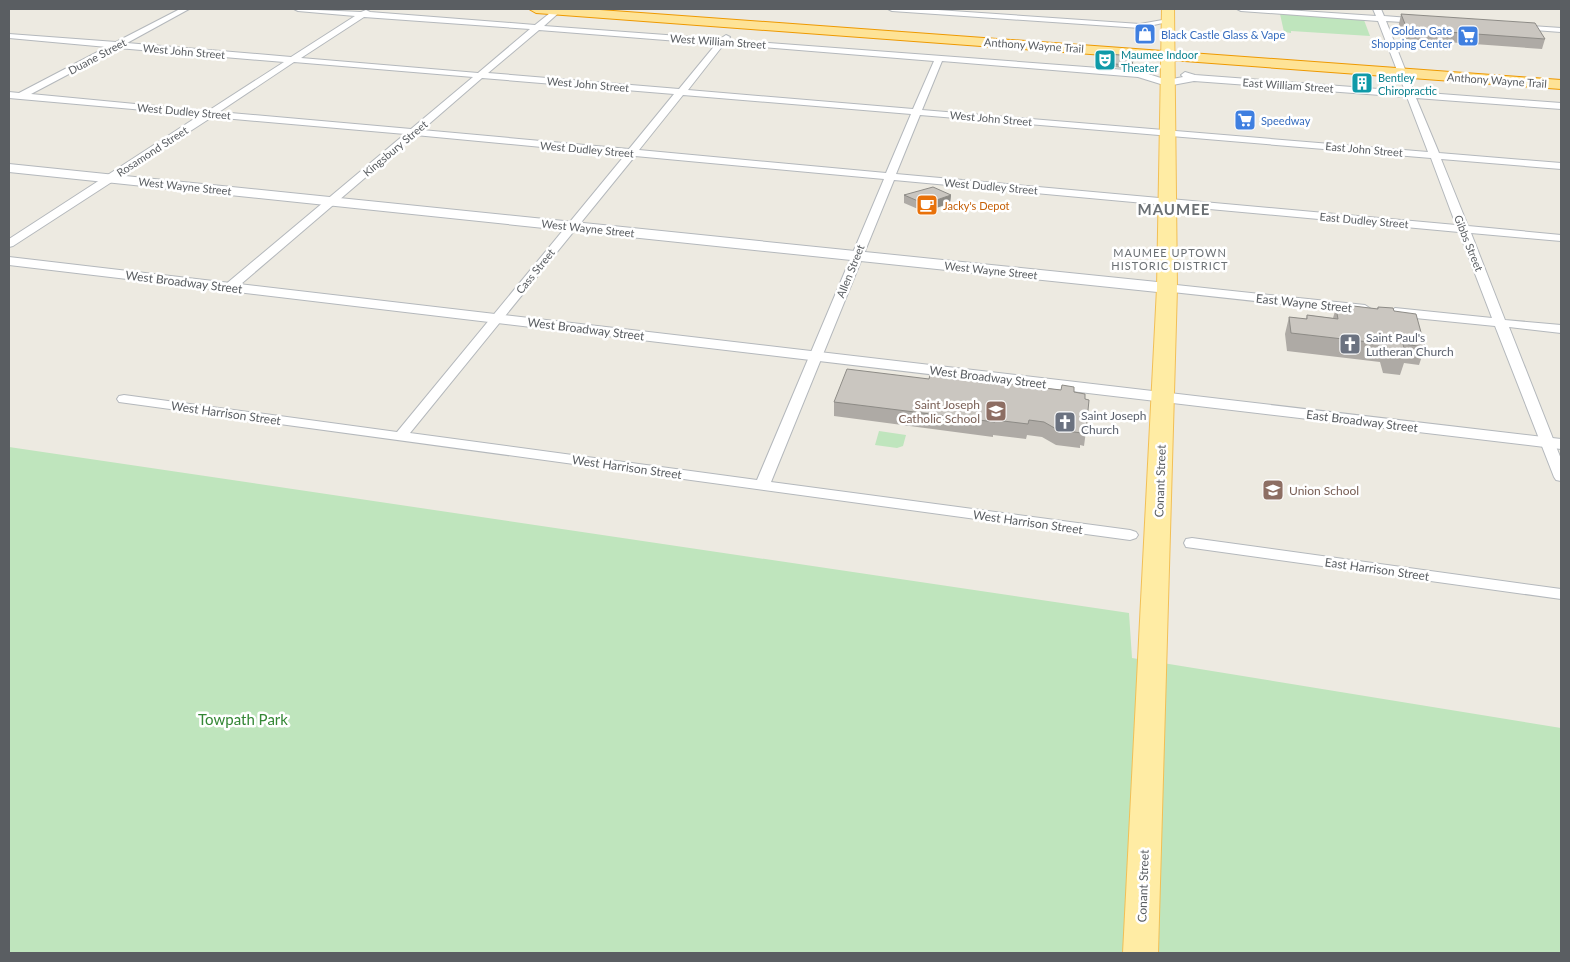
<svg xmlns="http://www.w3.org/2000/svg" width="1570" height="962" font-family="Lato,sans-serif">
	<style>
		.green { fill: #bfe5bd }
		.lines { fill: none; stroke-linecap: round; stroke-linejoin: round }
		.minor-casing { stroke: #b4b8bc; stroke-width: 2 }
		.tertiary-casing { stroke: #b4b8bc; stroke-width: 2 }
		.primary-casing { stroke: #f2bf55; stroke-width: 2 }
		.trunk-casing { stroke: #e90; stroke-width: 2 }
		.minor { fill: #fff; fill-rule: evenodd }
		.tertiary { fill: #fff; fill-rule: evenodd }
		.primary { fill: #ffeca4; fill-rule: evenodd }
		.trunk { fill: #fee396; fill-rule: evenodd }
		.wall { fill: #aeaaa5 }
		.shaded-wall { fill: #8d8b86 }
		.building { fill: #cac6c0; stroke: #8d8b86 }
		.labels { text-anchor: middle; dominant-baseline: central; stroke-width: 5; stroke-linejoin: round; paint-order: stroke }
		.far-shop-label { font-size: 11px; fill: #366cbe; stroke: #fff; text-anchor: start }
		.far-street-label { font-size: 11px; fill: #5a5e62; stroke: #fff }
		.far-culture-label { font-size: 11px; fill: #0d838f; stroke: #fff; text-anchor: start }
		.far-food-label { font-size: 11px; fill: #c56008; stroke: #fff; text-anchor: start }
		.far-neighbourhood-label { font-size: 11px; letter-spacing: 1px; fill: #6b7074; stroke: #fff }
		.street-label { font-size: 12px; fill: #5a5e62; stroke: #fff }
		.worship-label { font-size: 12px; fill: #5b616d; stroke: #fff; text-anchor: start }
		.education-label { font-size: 12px; fill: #785e54; stroke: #fff; text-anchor: end }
		.far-district-label { font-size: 15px; font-weight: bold; letter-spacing: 1px; fill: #6b7074; stroke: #fff }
		.near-park-label { font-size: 15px; fill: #348735; stroke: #fff }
	</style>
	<rect width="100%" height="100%" fill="#edeae1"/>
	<path class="green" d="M1280,14l84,6 6,16 -79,-5v2l-7,-1z
		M879,431l27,4 -3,11 -6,2 -22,-3z
		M9,447l1120,166 3,45 429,70v225h-1552z"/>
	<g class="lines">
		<g class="minor-casing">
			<path id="minor" d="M180,9h9l-62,34 164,14 64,-41 -57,-5 -4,-2 67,3 5,-2 4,2 165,13 20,-16h8l-19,17 176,13 6,-4 4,2 -2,3 411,31 28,9 16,-3 -2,-2 4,-3 10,3 210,16 -27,-70 -137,-10 -4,-2h35l104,7 -3,-7h8l3,7 38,3v4h-3l-33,-2 28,71 147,11v6l-145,-11 23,55 122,10v6l-120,-10 27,67 93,9v6l-90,-8 34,87 56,5v8l-52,-6 52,132v22l-5,-1 -2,-3 -59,-151 -100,-10 -6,-4 6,-4 97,10 -33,-86 -565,-52 -123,302 359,48 6,2 2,3 -2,3 -6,2 -1011,-138 -2,-3 2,-3 5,-1 273,37 228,-277 -210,-20 -181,155 -4,1 -6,-4 2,-3 179,-150 -193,-17 -199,129 -4,1v-8l191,-124 -191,-17v-6l10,1 88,-46 -98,-9v-4l107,8zM364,17l166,12 -52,44 -177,-15zM539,30l177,14 -37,45 -191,-16zM724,44l210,17 -21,48 -225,-19zM118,48l166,14 -76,49 -177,-17zM942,61l196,16 29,9 27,-5 213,16 21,55 -506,-42zM294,62l179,15 -62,52 -192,-17zM482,78l192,16 -45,55 -207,-19zM683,95l228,19 -25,59 -247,-23zM920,115l511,43 25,67 -560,-51zM635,156l249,23 -127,301 -347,-47z
				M888,9h35l217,15 28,-5 4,2 -32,7 -248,-17z
				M1516,25l45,3v4l-42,-3 -4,-2z
				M1167,284l198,21 6,4 -6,4 -202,-22 -2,-3 2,-3z
				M1192,538l369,51v10l-375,-52 -2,-4 2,-4z"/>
		</g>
		<g class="tertiary-casing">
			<path id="tertiary" d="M9,164l1158,119 5,2 3,3 -3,3 -5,2 -1158,-121z
				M9,257l1552,182v10l-1552,-184z"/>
		</g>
		<g class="primary-casing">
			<path id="primary" d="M1162,9h12l3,279 -19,665h-35l34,-665z"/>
		</g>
		<g class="trunk-casing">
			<path id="trunk" d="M529,9h57l975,71v9l-1025,-76z"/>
		</g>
		<use href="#minor" class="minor"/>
		<use href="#tertiary" class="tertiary"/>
		<use href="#primary" class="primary"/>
		<use href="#trunk" class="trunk"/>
	</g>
	<path class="wall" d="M1401,14l144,25 -3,10 -137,-10 -6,-15z
		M1107,54l27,2 -2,13 -18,-2 -8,-10z
		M904,195h47l-1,8 -25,9 -21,-9z
		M1345,305l32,4 1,-2 16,4 31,36 -6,18 -15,-2 -4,12 -17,-2 -3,-11 -93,-11 -2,-17 4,-17 17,2 1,-4 26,3 3,-10 8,1z
		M962,375v3l112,14 11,7 1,32 -2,15 -4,-1v3l-24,-3 -14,-8 -15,-2 -1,4 -33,-4v2l-159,-21v-14l95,-23z"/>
	<path class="shaded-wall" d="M951,195l-1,8 -25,9v-8z"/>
	<path class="building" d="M1401,14l134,9 10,16 -138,-10z
		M1107,54l27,2 -2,9 -18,-1z
		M933,187l18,8 -26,9 -21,-9z
		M1345,305l33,4v-2l15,1 1,3 22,3 9,33 -22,-3 3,13 -17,-2 -3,-11 -95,-11 -2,-16 18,2v-4l31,4 -2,-11 9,2z
		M847,369l82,10 2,-8 31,4 -1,3 100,12 1,-5 12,2v5l11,2v5l4,1 -3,31 -4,-1v3l-24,-3 -14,-8 -15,-2 -1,4 -33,-4v2l-161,-20z"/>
	<defs>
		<g id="shop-square" transform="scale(1.125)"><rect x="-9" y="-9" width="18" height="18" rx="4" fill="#3f7fe0" stroke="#fff"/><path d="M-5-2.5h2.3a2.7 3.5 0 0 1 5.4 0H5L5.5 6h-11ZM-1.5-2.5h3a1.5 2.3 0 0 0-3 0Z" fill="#fff"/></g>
		<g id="supermarket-square" transform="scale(1.125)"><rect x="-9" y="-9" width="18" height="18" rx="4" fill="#3f7fe0" stroke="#fff"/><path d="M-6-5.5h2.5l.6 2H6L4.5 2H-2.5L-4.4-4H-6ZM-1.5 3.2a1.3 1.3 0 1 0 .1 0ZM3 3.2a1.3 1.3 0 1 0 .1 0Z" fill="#fff"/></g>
		<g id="theatre-square" transform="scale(1.125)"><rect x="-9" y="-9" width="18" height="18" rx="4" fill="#0f9aa8" stroke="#fff"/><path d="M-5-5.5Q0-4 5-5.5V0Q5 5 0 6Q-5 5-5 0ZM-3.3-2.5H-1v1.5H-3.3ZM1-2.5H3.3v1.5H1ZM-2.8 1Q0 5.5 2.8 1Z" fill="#fff"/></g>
		<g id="building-square" transform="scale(1.125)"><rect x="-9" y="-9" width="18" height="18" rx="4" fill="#0f9aa8" stroke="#fff"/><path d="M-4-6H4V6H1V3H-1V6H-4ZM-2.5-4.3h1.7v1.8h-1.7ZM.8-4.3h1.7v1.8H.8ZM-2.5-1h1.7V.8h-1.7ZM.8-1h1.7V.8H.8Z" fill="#fff"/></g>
		<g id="cafe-square" transform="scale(1.125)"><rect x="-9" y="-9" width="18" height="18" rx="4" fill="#e8710a" stroke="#fff"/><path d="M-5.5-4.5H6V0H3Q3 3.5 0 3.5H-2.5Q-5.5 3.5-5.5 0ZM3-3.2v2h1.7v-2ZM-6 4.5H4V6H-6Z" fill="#fff"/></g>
		<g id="church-square" transform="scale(1.125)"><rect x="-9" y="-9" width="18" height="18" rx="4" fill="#6b7280" stroke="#fff"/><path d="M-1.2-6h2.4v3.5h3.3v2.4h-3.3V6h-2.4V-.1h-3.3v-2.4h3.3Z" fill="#fff"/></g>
		<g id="school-square" transform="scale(1.125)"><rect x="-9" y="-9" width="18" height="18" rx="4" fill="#8d6e63" stroke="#fff"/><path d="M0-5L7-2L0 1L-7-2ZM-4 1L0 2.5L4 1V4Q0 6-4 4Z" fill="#fff"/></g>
	</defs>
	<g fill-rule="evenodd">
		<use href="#shop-square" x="1145" y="34"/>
		<use href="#supermarket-square" x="1468" y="36"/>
		<use href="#theatre-square" x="1105" y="60"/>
		<use href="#building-square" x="1362" y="83"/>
		<use href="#supermarket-square" x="1245" y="120"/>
		<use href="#cafe-square" x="927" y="205"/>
		<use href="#church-square" x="1350" y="344"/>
		<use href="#school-square" x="996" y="411"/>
		<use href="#church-square" x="1065" y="422"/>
		<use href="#school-square" x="1273" y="490"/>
	</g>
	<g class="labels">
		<g class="far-shop-label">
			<text x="1452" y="30" text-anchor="end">Golden Gate<tspan x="1452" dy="13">Shopping Center</tspan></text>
			<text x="1161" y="34">Black Castle Glass &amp; Vape</text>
			<text x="1261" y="120">Speedway</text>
		</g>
		<g class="far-street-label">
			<text transform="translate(718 41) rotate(4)">West William Street</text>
			<text transform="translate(1034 45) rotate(4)">Anthony Wayne Trail</text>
			<text transform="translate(184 51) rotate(5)">West John Street</text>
			<text transform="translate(97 56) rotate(-28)">Duane Street</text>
			<text transform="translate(1497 80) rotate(4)">Anthony Wayne Trail</text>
			<text transform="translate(588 84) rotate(5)">West John Street</text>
			<text transform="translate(1288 85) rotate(4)">East William Street</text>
			<text transform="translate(184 111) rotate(5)">West Dudley Street</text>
			<text transform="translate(991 118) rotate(5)">West John Street</text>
			<text transform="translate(395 148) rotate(-40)">Kingsbury Street</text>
			<text transform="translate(587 149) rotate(5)">West Dudley Street</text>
			<text transform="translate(1364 149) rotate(5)">East John Street</text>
			<text transform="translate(152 151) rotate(-33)">Rosamond Street</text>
			<text transform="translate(185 186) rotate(6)">West Wayne Street</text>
			<text transform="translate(991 186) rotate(5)">West Dudley Street</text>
			<text transform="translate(1364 220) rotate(5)">East Dudley Street</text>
			<text transform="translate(588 228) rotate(6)">West Wayne Street</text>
			<text transform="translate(1469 243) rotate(68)">Gibbs Street</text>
			<text transform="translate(991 270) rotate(6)">West Wayne Street</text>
			<text transform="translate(535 271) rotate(-51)">Cass Street</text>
			<text transform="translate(850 271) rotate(-68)">Allen Street</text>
		</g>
		<g class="far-culture-label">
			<text x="1121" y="54">Maumee Indoor<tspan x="1121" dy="13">Theater</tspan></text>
			<text x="1378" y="77">Bentley<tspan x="1378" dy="13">Chiropractic</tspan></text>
		</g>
		<g class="far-food-label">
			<text x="943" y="205">Jacky's Depot</text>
		</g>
		<g class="far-neighbourhood-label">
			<text x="1170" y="252">MAUMEE UPTOWN<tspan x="1170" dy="13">HISTORIC DISTRICT</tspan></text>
		</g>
		<g class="street-label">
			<text transform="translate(184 282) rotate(7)">West Broadway Street</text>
			<text transform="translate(1304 303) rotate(6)">East Wayne Street</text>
			<text transform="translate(586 329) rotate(7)">West Broadway Street</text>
			<text transform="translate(988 377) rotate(7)">West Broadway Street</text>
			<text transform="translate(226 413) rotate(8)">West Harrison Street</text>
			<text transform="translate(1362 421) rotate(7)">East Broadway Street</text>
			<text transform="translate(627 467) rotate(8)">West Harrison Street</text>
			<text transform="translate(1160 481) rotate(-88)">Conant Street</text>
			<text transform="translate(1028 522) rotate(8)">West Harrison Street</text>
			<text transform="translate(1377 569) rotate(8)">East Harrison Street</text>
			<text transform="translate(1143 886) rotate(-88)">Conant Street</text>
		</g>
		<g class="worship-label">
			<text x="1366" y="337">Saint Paul's<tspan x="1366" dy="14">Lutheran Church</tspan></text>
			<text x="1081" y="415">Saint Joseph<tspan x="1081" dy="14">Church</tspan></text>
		</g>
		<g class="education-label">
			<text x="980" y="404">Saint Joseph<tspan x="980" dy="14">Catholic School</tspan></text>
			<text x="1289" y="490" text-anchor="start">Union School</text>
		</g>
		<g class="far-district-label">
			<text x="1174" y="209">MAUMEE</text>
		</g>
		<g class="near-park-label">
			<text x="243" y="719">Towpath Park</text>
		</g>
	</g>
	<rect width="1570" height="962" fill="none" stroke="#5a5e62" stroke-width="20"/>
</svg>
